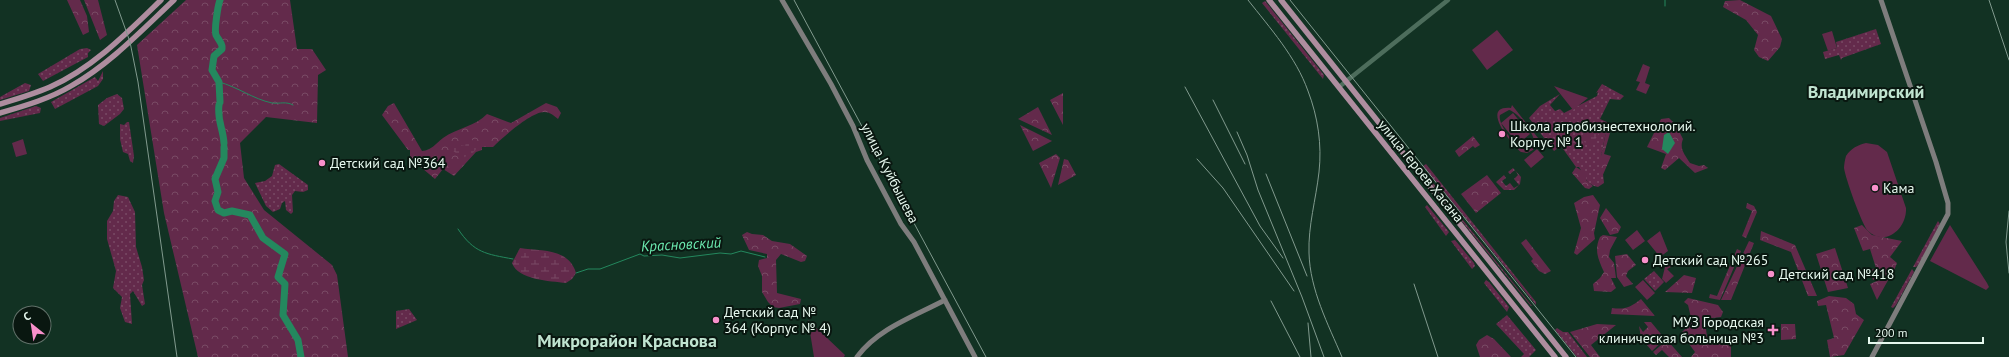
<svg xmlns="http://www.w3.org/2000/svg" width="2009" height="357" font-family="'PT Sans',sans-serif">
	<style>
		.grass { fill: url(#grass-dots) }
		.forest { fill: url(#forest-crowns) }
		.wetland { fill: url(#wetland-marsh) }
		.green { fill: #632a4b; fill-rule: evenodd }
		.water { fill: #24885e }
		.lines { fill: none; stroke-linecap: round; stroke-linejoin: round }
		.stream { stroke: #24885e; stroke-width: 1 }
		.river { stroke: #24885e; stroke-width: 7 }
		.tertiary { stroke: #4d6d5c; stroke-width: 4.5 }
		.secondary { stroke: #7e7d7d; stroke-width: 5 }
		.primary { stroke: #ae8d9f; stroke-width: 5.5 }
		.tram { stroke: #819a8e; stroke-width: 1 }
		.rail { stroke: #819a8e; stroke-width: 1 }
		.poi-dot { fill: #f890cb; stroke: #091710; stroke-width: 1.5 }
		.labels { text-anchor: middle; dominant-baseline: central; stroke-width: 4; stroke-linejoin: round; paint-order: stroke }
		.poi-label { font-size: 14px; fill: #e6f8ee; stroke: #091710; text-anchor: start }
		.street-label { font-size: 14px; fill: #e6f8ee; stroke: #091710 }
		.water-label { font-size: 15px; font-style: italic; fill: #6be9af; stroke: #091710 }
		.district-label { font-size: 18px; font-weight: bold; fill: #c0e4d0; stroke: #091710 }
	</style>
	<defs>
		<pattern id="grass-dots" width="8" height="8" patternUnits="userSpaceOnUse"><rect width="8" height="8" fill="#632a4b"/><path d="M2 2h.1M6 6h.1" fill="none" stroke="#794a65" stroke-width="1.8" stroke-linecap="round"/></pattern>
		<pattern id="forest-crowns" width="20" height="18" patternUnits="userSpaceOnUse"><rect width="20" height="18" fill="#632a4b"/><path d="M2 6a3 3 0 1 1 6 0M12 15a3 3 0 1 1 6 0" fill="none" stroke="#794a65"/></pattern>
		<pattern id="wetland-marsh" width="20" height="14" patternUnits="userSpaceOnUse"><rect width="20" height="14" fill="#632a4b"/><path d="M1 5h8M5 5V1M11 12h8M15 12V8" fill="none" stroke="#794a65"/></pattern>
	</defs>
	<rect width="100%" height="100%" fill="#123223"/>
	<path class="grass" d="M1265,1l59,74 -1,4 -61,-76z
		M1876,29l5,15 -39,14 -1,2 -2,-5 -14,4 -2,-7 14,-4 -1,-6z
		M87,48l4,2 -3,3v4l-45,24 -5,-7 42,-25z
		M103,71v8l-5,7 -43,23 -4,-7 44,-25 3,4z
		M25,83l6,2 -2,6 -29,9v-3z
		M1602,84l22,12 -4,4 -10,-1 -10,20 11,5 -5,8 -5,24 3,27 -6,4c-11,-2 -14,-11 -19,-20h-3l-15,-21 -7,5 -25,-33 11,-12 20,-12 -10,11 5,6 5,-2 4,4 33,-17 1,-4 -2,1z
		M117,94l5,4 2,11 -4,5 -16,12 -5,-2 -1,-19 9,-7z
		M36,106l5,2 -1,5 -40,8v-3z
		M127,122h2l5,34 -1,7 -3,-2 -2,-7 -5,-2 -3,-13v-15l4,1z
		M279,164l29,21v5l-5,2 -8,-1 -3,4 1,17 -2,2 -5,-4 -1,-9 -3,2 -2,6 -7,3 -7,-6 -11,-23 10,-2 7,-5 3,-11z
		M1426,164l110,138v3l-113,-139z
		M1421,168l111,138h-1l-111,-136z
		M1513,168l8,9 -1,7 -6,6h-10l-8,-8 8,-7 2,3 -4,3 4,5 4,-3 4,5 5,-3 -5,-6 4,-4 -3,-5 -5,4 -2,-2z
		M118,195l10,2 7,15 1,35 6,20 2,13 -2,5 3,19 -3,2 -9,-15 -3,3 2,30 -7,-2 -5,-14 2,-11 -9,-9 3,-17 -9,-32v-18l6,-10 1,-10z
		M1427,205l22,27 -3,4 -21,-29z
		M1938,221l2,3 -21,40 -3,3h-3z
		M1455,240l19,23 1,3 -3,3 -21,-28z
		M1912,269l2,3 -18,33 -3,3 -2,-1z
		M1654,271l10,11 -9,9 -11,-12z
		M1486,280l3,2 20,25 -2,5 -23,-29z
		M409,309l8,11 -21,9v-18z
		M1507,315l29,35 -7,7h-8l3,-3 -28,-30z
		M1557,328l6,4h5l19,25h-10l-22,-27z"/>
	<path class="forest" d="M67,0h13l7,16 2,16 -6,3z
		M84,0h14l9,35 -7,5z
		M186,0h104l7,49h15l14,21 -8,5 -1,48 -51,-6 -26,26 4,35 20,32 68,55 5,10 11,82h-150l-34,-144 -27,-168z
		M1740,0l31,16 11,23 -2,8 -12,14 -9,-4 -5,-7 4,-15 -12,-15 -23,-13 2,-6z
		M1063,93v32l-13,-25z
		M394,103l28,48c10,-1 13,-7 21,-13 14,-10 33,-12 44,-24l24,9 35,-20 11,4 4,6 -3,6c-5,-4 -8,-7 -14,-7 -13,0 -42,26 -51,35h-11v3l-6,2 -22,24 -11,-7 -8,10 -25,-21v-8h-2l-26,-35 6,-9z
		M1038,107l14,28 -34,-16z
		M1669,118l7,7 7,14c-4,10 2,16 7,24l9,3 5,-1 4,3 -13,5 -16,-15 -14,12 -4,-2 5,-14 -19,-7 14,-28z
		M1020,125l32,16 -19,10z
		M1606,132l4,1 -6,21 7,2 -9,21 -3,-2 2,-19z
		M1473,136l7,9 -5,3 -2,-2 -14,11 -4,-6z
		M1056,154l4,4 -9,30 -12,-25z
		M1064,159l4,1 8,15 -18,10z
		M1576,167l11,7 -1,6 7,6 -4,3 -4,-1 -13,-15z
		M1487,175l14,18 -25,20 -15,-19z
		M1593,195l7,10 -6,28 1,6 -18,16 -3,-2 7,-25 -7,-25 10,-6z
		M1747,203l7,3 3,6 -11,26 -4,-2 10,-25 -6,-3z
		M1606,208l15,19 -3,6 -8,2 -10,-17z
		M1862,225l10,10 30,6 -12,16 7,6 -4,10 -20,7 -3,-10 6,-2 -6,-19 -7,2 -9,-23z
		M1761,231l34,14 22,51h-9l-17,-44 -31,-12z
		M747,232l5,2 11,1 9,6 18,3 17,12 -2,5 -4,1 -20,-8 -5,6 1,33 24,6 -1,5 -21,4 -6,-1 -5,-5 -6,-10v-16l-4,-10 1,-6 8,-2v-4l-18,-4 -7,-15z
		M1603,235l14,2 -7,13 -1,7 5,6 2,15h-5l5,10 -5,4 -17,-1 -1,-7 7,-6 4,-6c-6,-13 -10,-22 -4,-35z
		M1526,239l25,32 -6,3 -6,-3 -8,-10 2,-2 -12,-16z
		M1749,241l5,2 -23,57h-10z
		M1835,248l13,40 -20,4 -12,-38z
		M1737,249l4,2 -21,49 -11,-2 1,-4 7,2z
		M1627,254l9,11 -8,6 -2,5 7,8 -9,3 -7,-10 -2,-21z
		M1684,275l12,3 -4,15 -27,-1z
		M1891,275l-14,25 -7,-16z
		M1829,296l17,2 8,6 2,10 8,6 -20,35 -14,2 -3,-17 7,-2 -8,-33 -8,1 -1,-5z
		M1688,298l30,7 5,7 -2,5 -17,2v9l2,1 1,8h22l2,2v18h-40l4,-5 -14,-19 11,-11 -4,-17 -4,-3z
		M1641,299l14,17 -44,-2 1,-6c13,2 19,-1 29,-9z
		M1644,322h7l14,17 -13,12 -11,-13 -2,-12 4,6 5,-5z
		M1597,324l19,1 -25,20 9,12h-10l-20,-25z
		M1781,324h14l1,15 -15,1z
		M1487,335l7,4 17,18h-31l-4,-12 3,-5z
		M1667,340l15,17h-13l-7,-7 -6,5 -3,-3z"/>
	<path class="wetland" d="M1595,125l7,3 -10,17 -11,-4 7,-11z
		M468,139l11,3 1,3 -8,9 -10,4 -10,-8 2,-3 6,-2 5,1z
		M520,248c20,3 49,0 56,25l-4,6 -6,4c-16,-2 -48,-3 -54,-20z"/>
	<path class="green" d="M1497,30l16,20 -26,20 -15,-20z
		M1832,31l5,17 -9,3 -6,-17z
		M1643,64l7,3 -5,16 5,2 -4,9 -10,-4 4,-8 -4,-1z
		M1554,86l34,12 -15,12z
		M1512,105l34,43 -2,1 -6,-8 -5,9 -6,3 -6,-1c-9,-7 -42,-47 -10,-44zM1509,110c9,2 28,26 25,35l-5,5c-10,2 -32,-25 -29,-35z
		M1513,113l17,21 -12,10 -17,-21z
		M23,139l4,15 -11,3 -4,-14z
		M1866,143l12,2 9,7 19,56c1,21 -21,39 -38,23 -6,-6 -23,-54 -24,-63 0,-3 1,-9 2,-12 5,-8 12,-11 20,-13z
		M1537,149l7,8 -13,11 -7,-8z
		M1950,225l37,58 2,4 -3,3 -56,-29z
		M1637,230l8,11 -12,9 -8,-10z
		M1660,231l8,20 -8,6 -13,-16z
		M1670,256l3,10 -6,3 7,7 -8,7 -4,-4 3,-12 -3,-8z
		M1643,280l12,13 -8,7 -12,-13z
		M808,320l37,35 -1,2h-30z"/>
	<path class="water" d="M1669,132l6,11 -7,11 -6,-5 2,-14z"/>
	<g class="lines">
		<path class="stream" d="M1665,0v6
			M219,82c19,5 34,17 53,21 8,1 14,-2 21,2
			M458,229c16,24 28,25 55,30
			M576,273l12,-4h12l40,-15 4,2 18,-1 18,3 40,-5 11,1 10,-3 24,6"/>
		<path class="river" d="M220,102l-1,-20 -7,-12 2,-14 8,-7v-3c-1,-4 -4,-7 -6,-11 -2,-5 2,-30 4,-35
			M219,105c-2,15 4,23 5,38
			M224,147v11l-9,21 3,13 -3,9 3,9 6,3 8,-2 18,4 13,23 22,16 -7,23 7,7 -2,31 15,25 3,17"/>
		<path class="tertiary" d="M1339,87l109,-87"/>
		<path class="secondary" d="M782,0l49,84 22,42 14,34 34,64 13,18 61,115
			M857,357c20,-28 58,-41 88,-57
			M1872,357l76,-143v-11l-12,-41 -55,-162"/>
		<path class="primary" d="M1269,0l286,357
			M1281,0l285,357
			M0,104c17,-5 34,-10 50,-17 43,-19 78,-55 111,-87
			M0,113c24,-7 49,-14 71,-27 39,-22 71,-56 103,-86"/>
		<path class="tram" d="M794,0l192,357
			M1290,0l286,357"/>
		<path class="rail" d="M115,0l15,42 8,40 39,275
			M1248,0c22,28 48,57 60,91 10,26 14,54 11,81 -3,27 -11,54 -10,81 1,37 19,71 33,104
			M1989,0l20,60
			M1185,87l75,139 23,32
			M1213,100l32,64
			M1237,132l10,23 11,35 44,107 22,60
			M1197,159l26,29 71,103
			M1266,174l41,102
			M2009,211l-3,31 3,31
			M1414,284l24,73
			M1271,301l29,56
			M1308,323l3,34"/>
	</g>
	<g class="poi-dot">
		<circle cx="1502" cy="134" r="4"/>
		<circle cx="322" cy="163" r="4"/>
		<circle cx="1875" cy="188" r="4"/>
		<circle cx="1645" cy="260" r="4"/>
		<circle cx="1771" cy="274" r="4"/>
		<circle cx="716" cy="320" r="4"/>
		<path d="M1771 324h4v4h4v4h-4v4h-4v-4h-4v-4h4z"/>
	</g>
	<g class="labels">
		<g class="poi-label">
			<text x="1510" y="126">Школа агробизнестехнологий.<tspan x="1510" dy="16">Корпус № 1</tspan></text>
			<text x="330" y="163">Детский сад №364</text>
			<text x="1883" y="188">Кама</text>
			<text x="1653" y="260">Детский сад №265</text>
			<text x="1779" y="274">Детский сад №418</text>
			<text x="724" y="312">Детский сад №<tspan x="724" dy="16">364 (Корпус № 4)</tspan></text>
			<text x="1764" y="322" text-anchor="end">МУЗ Городская<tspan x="1764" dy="16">клиническая больница №3</tspan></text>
		</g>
		<g class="street-label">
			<text transform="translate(1421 171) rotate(51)">улица Героев Хасана</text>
			<text transform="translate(890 173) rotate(63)">улица Куйбышева</text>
		</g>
		<g class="water-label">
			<text transform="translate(681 244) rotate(-3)">Красновский</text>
		</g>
		<g class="district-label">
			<text x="1866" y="91">Владимирский</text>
			<text x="627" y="340">Микрорайон Краснова</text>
		</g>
	</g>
	<g transform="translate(32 325) rotate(330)"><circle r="19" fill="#091710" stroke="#617169"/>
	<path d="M0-3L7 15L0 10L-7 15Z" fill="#f890cb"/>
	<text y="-6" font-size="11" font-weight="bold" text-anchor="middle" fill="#e6f8ee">С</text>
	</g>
	<path d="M1869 337v6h114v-6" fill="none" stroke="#e6f8ee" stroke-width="2"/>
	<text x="1875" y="337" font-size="12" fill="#e6f8ee" stroke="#091710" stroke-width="3" paint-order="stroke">200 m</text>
</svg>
